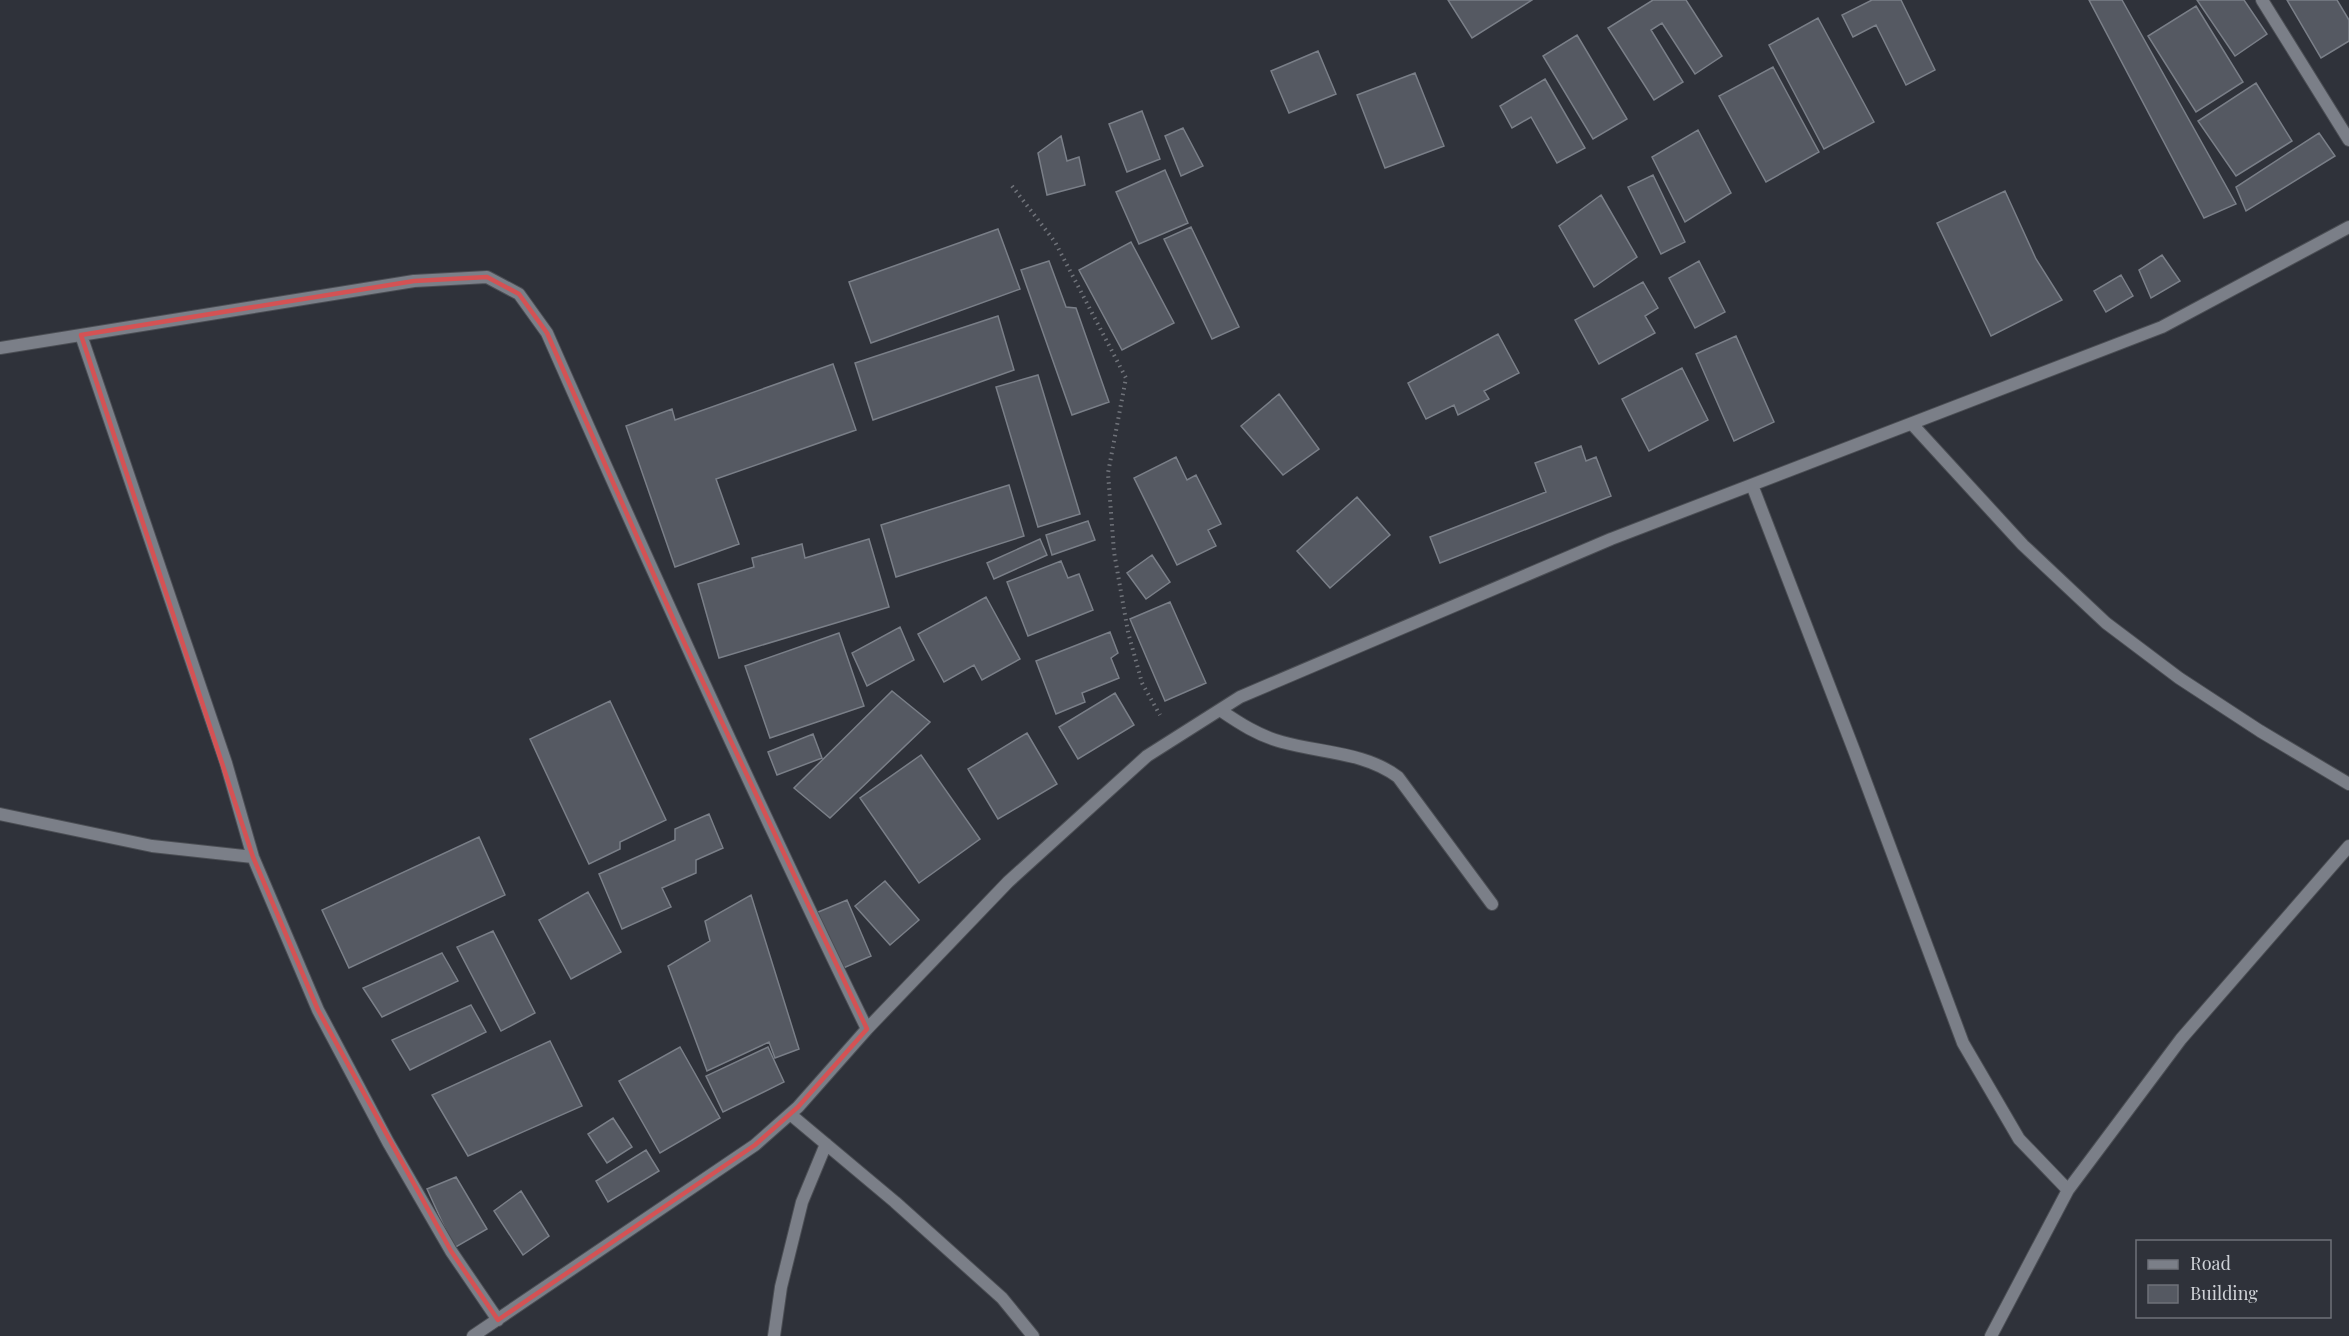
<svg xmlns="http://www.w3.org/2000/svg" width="2349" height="1336" font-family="'Playfair Display',serif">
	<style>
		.building { fill: #555962; stroke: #7a7f88; stroke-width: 1.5 }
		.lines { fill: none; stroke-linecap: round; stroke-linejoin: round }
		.street-casing { stroke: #4b4e54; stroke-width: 14 }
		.path { stroke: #70737a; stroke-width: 4; stroke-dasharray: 1.5 4.5; stroke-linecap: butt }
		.street { stroke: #7b7f88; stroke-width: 12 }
		.marked { fill: none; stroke: #d45254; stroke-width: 4.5; stroke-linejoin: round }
	</style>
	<rect width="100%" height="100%" fill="#2f323a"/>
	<path class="building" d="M1448,0h84l-60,38z
		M1653,0h33l36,56 -27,18 -33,-51 -11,7 32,52 -29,18 -46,-72z
		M1872,0h29l34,70 -29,15 -30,-60 -23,12 -11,-22z
		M2089,0h33l114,204 -32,14z
		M2197,0h47l23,34 -32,22z
		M2287,0h50l12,20v21l-28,17z
		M2196,6l47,76 -47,30 -48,-76z
		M1818,18l56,104 -50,27 -55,-104z
		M1577,35l50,84 -34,20 -50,-83z
		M1318,51l18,43 -47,19 -18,-42z
		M1773,67l46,85 -53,30 -47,-86z
		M1415,73l29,73 -59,22 -28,-73z
		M1545,79l40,69 -28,15 -26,-46 -19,11 -12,-22z
		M2256,83l36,58 -56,35 -38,-55z
		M1142,111l18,48 -33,13 -18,-48z
		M1183,128l20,38 -22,10 -16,-40z
		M1698,130l33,63 -46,29 -33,-65z
		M2319,133l16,23 -89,55 -10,-24z
		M1061,136l6,25 12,-4 6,28 -38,10 -9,-42z
		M1165,170l23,53 -49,21 -23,-52z
		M1653,175l32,67 -24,12 -33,-67z
		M2005,191l31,68 26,41 -71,36 -54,-113z
		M1601,195l36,62 -43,30 -35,-61z
		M1191,227l48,100 -27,12 -48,-100z
		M998,229l22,60 -149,54 -22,-61z
		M1131,242l43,81 -52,27 -43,-80z
		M2162,255l18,26 -29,17 -12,-28z
		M1049,261l17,46 10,1 33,94 -37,13 -51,-145z
		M1699,261l26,51 -30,16 -26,-50z
		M2121,275l12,21 -27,16 -12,-21z
		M1643,282l15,26 -13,8 10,17 -56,31 -24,-44z
		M998,316l16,54 -141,50 -18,-57z
		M1498,334l21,39 -35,18 5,8 -31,16 -4,-10 -28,14 -18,-36z
		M1736,336l38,86 -40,19 -38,-87z
		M833,364l23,66 -140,49 23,65 -64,23 -49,-141 46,-17 3,11z
		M1682,368l26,52 -59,31 -27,-52z
		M1038,375l42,139 -42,13 -42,-140z
		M1279,394l40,55 -36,26 -42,-49z
		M1581,446l5,15 10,-4 15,39 -171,67 -10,-26 116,-45 -11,-29z
		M1176,457l11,23 9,-5 25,49 -13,6 8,16 -39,19 -43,-87z
		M1009,485l15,51 -128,41 -15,-52z
		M1357,497l33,38 -60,53 -33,-37z
		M1088,521l7,19 -43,15 -6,-20z
		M869,539l20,68 -170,51 -21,-74 56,-17 -2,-9 50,-14 3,14z
		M1040,539l7,16 -53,24 -7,-16z
		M1152,555l18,27 -24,17 -19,-26z
		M1061,561l7,17 11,-4 14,36 -65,26 -21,-54z
		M986,597l34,62 -38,21 -8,-15 -30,17 -26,-48z
		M1170,602l36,81 -41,18 -35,-82z
		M900,627l14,33 -47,26 -15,-33z
		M1110,632l8,21 -7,5 8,20 -37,15 3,9 -29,12 -20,-53z
		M839,633l25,73 -94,32 -25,-72z
		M892,691l38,31 -100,96 -36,-30z
		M1115,693l19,32 -56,34 -19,-32z
		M610,701l56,119 -46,22v7l-31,15 -59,-125z
		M1027,733l30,51 -59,35 -30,-50z
		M813,734l9,24 -45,17 -9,-23z
		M921,755l59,84 -61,44 -59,-85z
		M709,814l14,34 -27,12v13l-34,15 9,19 -49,22 -23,-55 76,-34v-11z
		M479,837l26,58 -156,73 -27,-58z
		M885,881l34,39 -29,25 -35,-39z
		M588,892l33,60 -50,27 -32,-59z
		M751,895l48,154 -24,9 -6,-16 -62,29 -39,-105 42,-25 -5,-20z
		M847,900l24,56 -30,13 -25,-56z
		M493,931l42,82 -34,18 -44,-84z
		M442,953l16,28 -76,36 -19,-29z
		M471,1005l15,27 -76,38 -18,-30z
		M550,1041l32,65 -114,50 -36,-61z
		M680,1047l40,71 -60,35 -41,-72z
		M768,1047l16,35 -61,30 -17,-36z
		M613,1118l19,29 -25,16 -19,-29z
		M646,1150l13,21 -51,31 -12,-21z
		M456,1177l31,52 -33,19 -27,-59z
		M521,1191l28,45 -26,19 -29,-44z"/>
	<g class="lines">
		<g class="street-casing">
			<path id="street" d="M2262,0l87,140
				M81,335l145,428 27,94 65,153 70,132 63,109 47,69
				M0,348l414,-67 73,-4 32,17 28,39c103,234 208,466 320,696
				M1912,424l111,121 83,78 73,55 81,53 89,53
				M1752,485l103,268 108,290 56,96 49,51
				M1220,710c19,13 39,26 62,32 39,11 83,10 116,35l94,127
				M0,814l152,32 101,11
				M790,1114l105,88 107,96 31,38
				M473,1336l282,-191 43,-38 69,-78 141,-147 139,-126 93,-59 371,-158 551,-212 187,-100
				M774,1336l7,-49 21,-85 24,-58
				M1991,1336l77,-146 113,-151 168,-193"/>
		</g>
		<path class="path" d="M1012,186l43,56 71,136 -18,95 6,79 14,80 14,51 18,32"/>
		<use href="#street" class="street"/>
	</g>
	<path class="marked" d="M487,277l32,17 28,39 129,292 191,404 -69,78 -43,38 -257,175 -47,-69 -133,-241 -65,-153 -172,-522 333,-54z"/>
	<rect x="2136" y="1240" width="195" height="78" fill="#2f323a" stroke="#6f7279" stroke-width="1.5"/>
	<rect x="2148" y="1260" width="30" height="9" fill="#7b7f88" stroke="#6f7279" stroke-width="1.5"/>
	<text x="2190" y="1270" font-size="18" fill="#cfd2d7">Road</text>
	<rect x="2148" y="1285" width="30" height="18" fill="#555962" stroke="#6f7279" stroke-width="1.5"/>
	<text x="2190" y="1300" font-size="18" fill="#cfd2d7">Building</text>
</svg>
